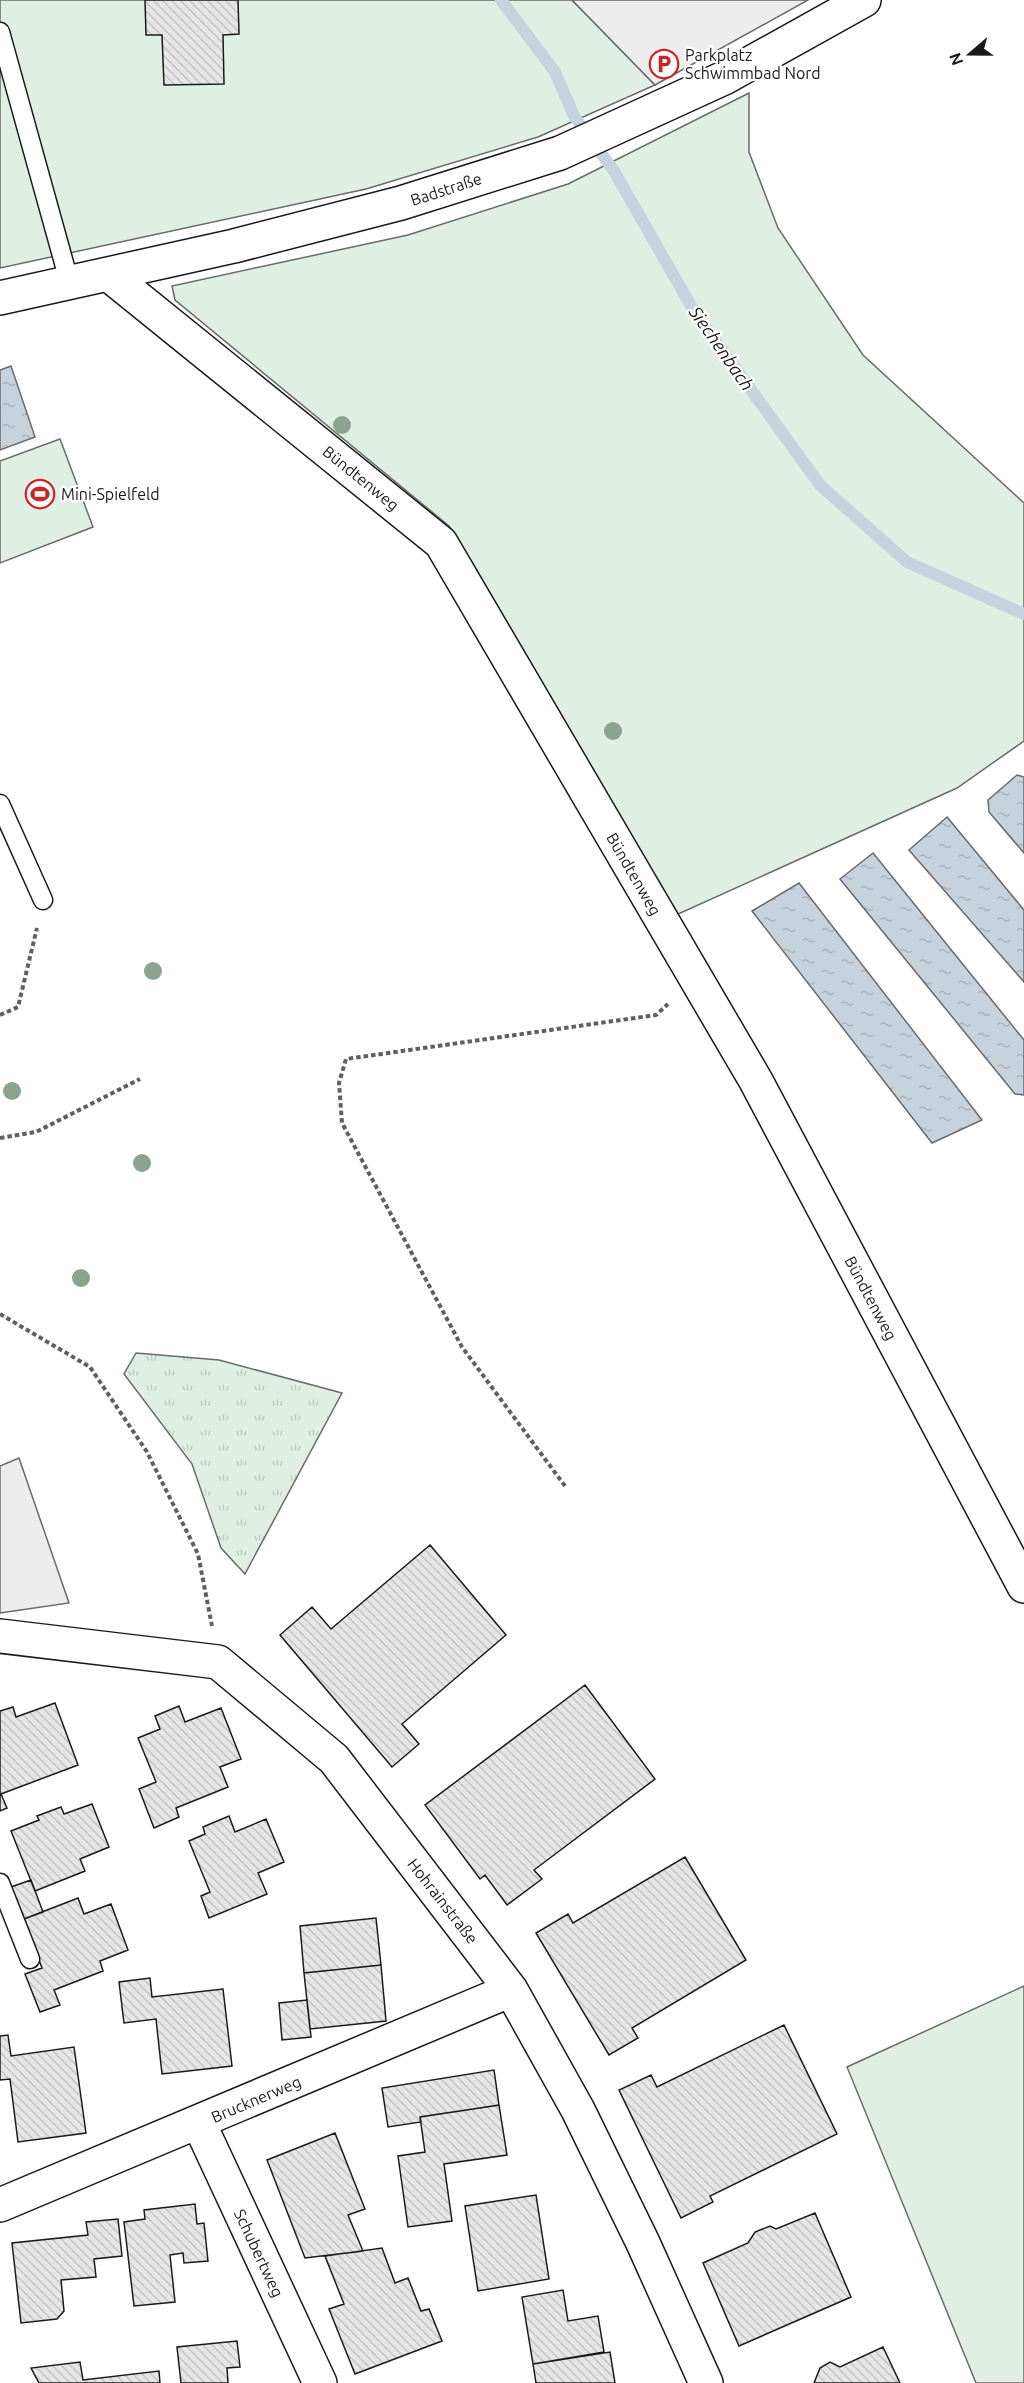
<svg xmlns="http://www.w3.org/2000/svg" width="1024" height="2383" font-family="Ubuntu,sans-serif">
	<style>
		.green { fill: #e0efe3; stroke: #6a6a6a; stroke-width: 1.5 }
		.park { fill: url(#park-tufts); stroke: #6a6a6a; stroke-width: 1.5 }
		.parking { fill: #ededed; stroke: #6a6a6a; stroke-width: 1.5 }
		.water { fill: url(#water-ripples); stroke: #6a6a6a; stroke-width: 1.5 }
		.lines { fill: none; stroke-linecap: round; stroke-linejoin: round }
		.stream { stroke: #c6d2dc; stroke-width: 12 }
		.building { fill: url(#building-back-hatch); stroke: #1a1a1a; stroke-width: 1.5 }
		.service-casing { stroke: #1a1a1a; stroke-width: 21 }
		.minor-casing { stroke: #1a1a1a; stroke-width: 36 }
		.path { stroke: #5f5f5f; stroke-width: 4; stroke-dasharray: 4.5 3; stroke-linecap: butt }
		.service { stroke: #fff; stroke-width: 18 }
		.minor { stroke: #fff; stroke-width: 33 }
		.tree { fill: #8aa48f }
		.labels { text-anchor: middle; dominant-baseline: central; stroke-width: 4.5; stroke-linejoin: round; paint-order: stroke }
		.poi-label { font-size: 16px; fill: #1a1a1a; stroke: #fff; text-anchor: start }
		.street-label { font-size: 16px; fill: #1a1a1a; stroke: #fff }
		.water-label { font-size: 18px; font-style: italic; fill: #1a1a1a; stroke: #fff }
	</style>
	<defs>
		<pattern id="park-tufts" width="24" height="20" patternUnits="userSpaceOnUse" patternTransform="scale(1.5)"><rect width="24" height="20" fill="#e0efe3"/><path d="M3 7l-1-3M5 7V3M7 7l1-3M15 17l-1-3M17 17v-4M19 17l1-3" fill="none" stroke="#c0ccc2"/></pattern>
		<pattern id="water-ripples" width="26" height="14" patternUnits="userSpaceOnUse" patternTransform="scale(1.5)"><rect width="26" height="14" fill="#c6d2dc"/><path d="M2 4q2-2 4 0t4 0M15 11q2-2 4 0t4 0" fill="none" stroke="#aab4bc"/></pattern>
		<pattern id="building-back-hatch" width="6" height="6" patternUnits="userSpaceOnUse" patternTransform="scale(1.5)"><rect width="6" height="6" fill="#e6e6e6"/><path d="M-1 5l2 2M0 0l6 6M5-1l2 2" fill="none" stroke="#c5c5c5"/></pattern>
	</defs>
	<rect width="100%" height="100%" fill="#fff"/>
	<path class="green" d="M0,0h572l83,85 -117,52 -172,52 -366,79z
		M749,93v59l29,76 85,127 161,148v238l-67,47 -281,127 -227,-389 -274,-226 -3,-14 236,-51 160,-51z
		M60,439l33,88 -93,36v-102z
		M1024,1986v397h-48l-129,-316z"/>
	<path class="park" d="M136,1353l83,7 123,33 -97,181 -24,-26 -29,-84 -68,-90z"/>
	<path class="parking" d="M572,0h236l-153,85z
		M19,1458l50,145 -69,10v-147z"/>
	<path class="water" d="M11,366l24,71 -35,13v-80z
		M1017,775l7,2v76l-35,-41 -1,-12z
		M947,817l77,93v72l-115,-132z
		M873,853l151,187v55l-9,-1 -175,-215z
		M799,883l183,237 -50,23 -180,-232z"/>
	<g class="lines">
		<path class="stream" d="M501,0l54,72 19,44 40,55 80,140 126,174 87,77 117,52"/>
	</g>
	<path class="building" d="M145,0h93l1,34 -16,1 1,49 -60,1 -2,-50h-16z
		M430,1545l76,90 -104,89 17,20 -27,23 -112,-132 32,-28 19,22z
		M585,1685l70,94 -121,91 8,9 -35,26 -22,-30 -5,4 -55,-74z
		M55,1703l23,62 -77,29 6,14 -7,3v-100l13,-4 3,10z
		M179,1706l6,16 36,-14 20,51 -21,8 8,20 -52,21 3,9 -25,11 -15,-39 17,-7 -18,-44 22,-9 -5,-13z
		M92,1804l17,43 -29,12 5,12 -50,20 -24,-60 28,-11 -2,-4 24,-9 3,7z
		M229,1816l6,16 31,-13 18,43 -26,11 9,21 -58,24 -8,-22 9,-4 -21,-51 16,-7 -2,-7z
		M685,1857l61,103 -114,68 6,10 -29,17 -73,-122 32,-19 5,9z
		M31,1880l12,32 -19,7 -13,-32z
		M78,1898l6,16 27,-10 17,46 -28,11 3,10 -49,19 6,15 -20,7 -15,-38 17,-6 -18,-49z
		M376,1918l5,47 -77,8 -4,-47z
		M381,1965l5,56 -76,8 -6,-56z
		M150,1978l2,19 71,-8 9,77 -70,8 -6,-55 -32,4 -5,-41z
		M307,2000l4,37 -29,3 -3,-37z
		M784,2025l53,109 -127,62 3,6 -32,16 -62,-128 32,-15 6,12z
		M8,2035l3,21 63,-9 12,86 -68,9 -8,-63 -10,1v-44z
		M494,2070l5,35 -79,12 1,5 -33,5 -6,-39z
		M499,2105l8,50 -63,9 8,57 -44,6 -10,-71 27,-4 -5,-35z
		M335,2133l30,76 -17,6 15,36 -58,7 -38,-98z
		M536,2195l13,84 -71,12 -13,-85z
		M195,2204l2,20 7,-1 4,38 -24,2 -1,-10 -13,2 5,47 -41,4 -10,-84 21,-3 -1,-9z
		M815,2213l36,84 -112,49 -36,-83 45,-20 7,-11 15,-6 6,3z
		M118,2219l4,37 -28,3 2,18 -35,3 3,31 -7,8 -36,4 -9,-80 76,-8 -2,-13z
		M382,2248l13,35 13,-5 13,33 8,-2 13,32 -87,33 -26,-65 15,-5 -19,-48z
		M563,2290l5,31 30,-5 6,36 -71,12 -11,-67z
		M237,2341l3,26 -13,1 1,15h-47l-4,-36z
		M883,2347l17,36h-86l6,-15 10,-6 10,5z
		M610,2352l5,31h-79l-3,-19z
		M80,2362l3,18 76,-9 1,12h-121l-8,-15z"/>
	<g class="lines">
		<g class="service-casing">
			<path id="service" d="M0,32l69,249
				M0,804l43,96
				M0,1883l30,76"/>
		</g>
		<g class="minor-casing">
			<path id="minor" d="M108,274l333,269 315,538 268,505
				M0,298l234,-52 167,-43 159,-50 164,-75 140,-78
				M0,1636l218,26 116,97 177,231 67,120 65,133 63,140
				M199,2123l121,260
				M0,2205l511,-215"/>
		</g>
		<path class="path" d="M0,1015l18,-8 19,-79
			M0,1138l36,-6 104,-53
			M0,1314l90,53 57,85 51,102 14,72
			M565,1486l-103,-139 -120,-224 -3,-40 7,-24 310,-44 12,-11"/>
		<use href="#service" class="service"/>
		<use href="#minor" class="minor"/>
	</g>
	<g class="tree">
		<circle cx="342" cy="425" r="9"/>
		<circle cx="613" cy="731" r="9"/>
		<circle cx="153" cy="971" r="9"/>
		<circle cx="12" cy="1091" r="9"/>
		<circle cx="142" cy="1163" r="9"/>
		<circle cx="81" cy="1278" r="9"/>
	</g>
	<defs>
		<g id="parking-ring" transform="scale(1.5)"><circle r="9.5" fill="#fff" stroke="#c62828" stroke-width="1.5"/><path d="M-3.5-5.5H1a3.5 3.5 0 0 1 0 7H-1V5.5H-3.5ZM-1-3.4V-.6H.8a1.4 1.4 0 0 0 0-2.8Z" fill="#c62828"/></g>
		<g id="stadium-ring" transform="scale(1.5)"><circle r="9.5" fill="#fff" stroke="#c62828" stroke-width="1.5"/><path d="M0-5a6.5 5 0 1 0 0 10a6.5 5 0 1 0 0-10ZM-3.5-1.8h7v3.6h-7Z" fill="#c62828"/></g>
	</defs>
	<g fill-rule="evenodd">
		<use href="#parking-ring" x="664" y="64"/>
		<use href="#stadium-ring" x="40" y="494"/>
	</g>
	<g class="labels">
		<g class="poi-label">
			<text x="685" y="55">Parkplatz<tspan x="685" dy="18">Schwimmbad Nord</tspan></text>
			<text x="61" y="494">Mini-Spielfeld</text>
		</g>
		<g class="street-label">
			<text transform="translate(446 189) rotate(-18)">Badstraße</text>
			<text transform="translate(361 478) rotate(39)">Bündtenweg</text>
			<text transform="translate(634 874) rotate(60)">Bündtenweg</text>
			<text transform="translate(871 1298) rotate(62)">Bündtenweg</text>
			<text transform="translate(443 1901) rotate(52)">Hohrainstraße</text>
			<text transform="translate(256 2099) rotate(-23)">Brucknerweg</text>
			<text transform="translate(259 2253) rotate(65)">Schubertweg</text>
		</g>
		<g class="water-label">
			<text transform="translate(722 348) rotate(55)">Siechenbach</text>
		</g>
	</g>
	<g transform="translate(970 54) rotate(250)" stroke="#ffffff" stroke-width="4.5" paint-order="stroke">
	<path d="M0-4.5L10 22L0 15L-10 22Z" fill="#1a1a1a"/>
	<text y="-9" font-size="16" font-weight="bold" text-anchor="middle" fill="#1a1a1a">N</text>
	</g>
</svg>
